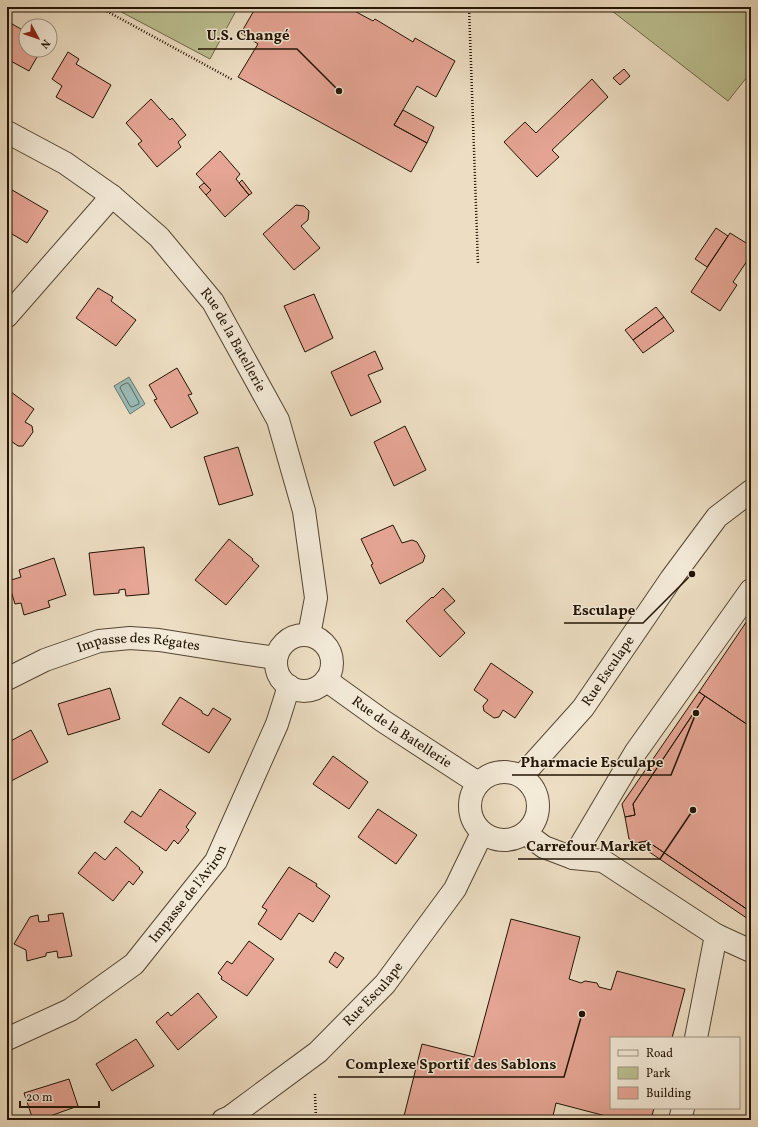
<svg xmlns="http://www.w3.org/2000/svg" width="758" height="1127" font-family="Vollkorn,serif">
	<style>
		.green { fill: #bcc091; stroke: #6e6a4a }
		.water { fill: #9abcb8; stroke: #6a7870 }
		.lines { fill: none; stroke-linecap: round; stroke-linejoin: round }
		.shore { stroke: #5e685e; stroke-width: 1 }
		.building { fill: #e6a595; stroke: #211303 }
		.minor-casing { stroke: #544633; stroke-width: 24 }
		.path { stroke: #211303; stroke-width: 2.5; stroke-dasharray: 1 2; stroke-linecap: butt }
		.minor { stroke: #f3ead8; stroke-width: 22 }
		.labels { text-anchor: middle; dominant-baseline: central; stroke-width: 3; stroke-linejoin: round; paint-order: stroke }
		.street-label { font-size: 14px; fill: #211303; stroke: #f3ead8 }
		.leader { fill: none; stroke: #211303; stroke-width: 1.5 }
		.callout-dot { fill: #211303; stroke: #f3ead8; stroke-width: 1.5 }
		.callout-label { font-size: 15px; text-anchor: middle; font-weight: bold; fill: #211303; stroke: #f3ead8; stroke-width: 3; stroke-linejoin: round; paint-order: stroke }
	</style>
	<rect width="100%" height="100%" fill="#eddec3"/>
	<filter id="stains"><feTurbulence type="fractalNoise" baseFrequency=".005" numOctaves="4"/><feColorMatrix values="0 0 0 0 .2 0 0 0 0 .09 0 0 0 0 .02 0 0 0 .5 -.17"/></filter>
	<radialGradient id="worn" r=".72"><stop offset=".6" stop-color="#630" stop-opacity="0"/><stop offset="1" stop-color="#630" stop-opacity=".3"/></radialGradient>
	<path class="green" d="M112,7h126l-28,52z
		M607,7h144v65l-23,29z"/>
	<path class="water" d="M129,377l16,27 -15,10 -16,-28z"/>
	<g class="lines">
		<path class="shore" d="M127,383l2,1 10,18v2l-7,3 -2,-1 -10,-18 1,-2z"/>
	</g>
	<path class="building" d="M256,7h91l26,14 2,-2 38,23 2,-4 40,23 -19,36 -19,-11 -23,39 33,18 -16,29 -173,-95 20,-33 -17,-11z
		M7,21l19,11v18h15l-12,21 -22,-12z
		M68,52l11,7 -3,5 35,21 -18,33 -37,-21 6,-11 -10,-7z
		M624,69l6,7 -10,9 -7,-7z
		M592,79l16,18 -56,53 7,7 -22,20 -33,-35 21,-20 11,11z
		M151,99l19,21 2,-2 14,17 -8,7 3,5 -24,20 -19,-23 4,-3 -16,-18z
		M403,110l31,17 -7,16 -33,-18z
		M220,151l20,23 -4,5 13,16 -24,22 -19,-22 5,-5 -15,-16z
		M242,180l10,13 -3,2 -10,-12z
		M204,183l7,7 -5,5 -7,-8z
		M7,187l41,24 -21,32 -20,-12z
		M296,205l8,1 5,5 -1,9 -7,6 19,22 -26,22 -31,-36z
		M716,228l12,8 -21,31 -12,-8z
		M730,233l21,13v9l-18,27 4,3 -17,26 -29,-19z
		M98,288l15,9 -2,4 25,19 -20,26 -40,-28z
		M314,294l19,44 -28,14 -21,-46z
		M656,307l8,10 -31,23 -8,-10z
		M664,317l10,14 -31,22 -10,-13z
		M375,351l8,18 -15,6 13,27 -30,14 -20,-44z
		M177,368l15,26 -4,1 10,18 -27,15 -17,-28 3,-1 -8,-14z
		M7,389l27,20 -9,13 7,4 1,6 -10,14h-5l-7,-5 -1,1 -3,-2z
		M405,426l21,44 -32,16 -20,-44z
		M238,447l15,48 -34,10 -15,-48z
		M393,525l9,18 10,-3 5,2 8,14 -2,6 -43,22 -9,-19 2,-1 -12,-25z
		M229,539l24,20 -1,1 7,6 -33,39 -31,-25z
		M144,547l5,47 -23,2 -1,-7 -6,1v3l-25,2 -5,-42z
		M54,558l12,37 -18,6 2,6 -26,8 -3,-12 -6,1 -7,-23 13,-4 -2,-7z
		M443,588l12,13 -11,9 21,23 -25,24 -34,-36 26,-24 1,1z
		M751,615v112l-52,-35z
		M491,663l42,29 -18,26 -12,-8 -4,7 -5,1 -10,-7 -1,-5 5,-6 -14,-10z
		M110,688l10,31 -52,16 -10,-31z
		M699,692l6,4 -72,108 2,11 -10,2 -3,-13z
		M705,696l46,31v185l-104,-71 -11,2 -7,-4 -4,-22 10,-2 -2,-11z
		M180,697l22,14v2l6,3 5,-8 18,11 -22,34 -47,-29z
		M31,730l17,32 -37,19 -4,-9v-29z
		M333,756l35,26 -19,27 -36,-25z
		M160,789l36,24 -10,14 3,3 -11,14 -4,-4 -8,11 -42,-29 8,-11 9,6z
		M378,809l39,26 -21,29 -38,-27z
		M647,841l104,71v9l-115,-78z
		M116,847l24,21 -1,1 4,3 -10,13 -4,-4 -16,20 -35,-28 17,-21 10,8z
		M289,867l28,17 -1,2 14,10 -17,26 -14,-9 -18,27 -23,-16 9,-14 -5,-3z
		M63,913l9,43 -14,2 -1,-7 -11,2v3l-19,5 -1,-11 -12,-6 16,-27 8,-2 1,7 10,-1 -1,-6z
		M511,919l69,18 -11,42 12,4 4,-2 12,2 2,4 12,3 6,-19 68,18 -13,49h-61v70h43l-3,12h-30l-65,-17 -4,17h-149l19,-76 52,13z
		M249,941l25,18 -27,37 -26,-17 1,-2 -4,-4 9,-12 5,3z
		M335,952l9,6 -7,10 -8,-6z
		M198,993l19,24 -39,33 -22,-28 12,-10 3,4z
		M136,1039l18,27 -42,25 -16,-27z
		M69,1079l9,27 -39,14h-6l-9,-27z"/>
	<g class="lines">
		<g class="minor-casing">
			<g id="minor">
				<path id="s1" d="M7,132l58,31 47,33 47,41 54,65 65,118 26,91 12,87 -7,37"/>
				<path d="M7,316l105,-120"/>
				<circle cx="304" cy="663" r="28"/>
				<path id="s2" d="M7,679l38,-19 54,-19 31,-3 29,2 82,13 35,5"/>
				<path id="s3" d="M326,680l57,41 95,62"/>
				<circle cx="504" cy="806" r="34"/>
				<path id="s4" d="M522,776l61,-68 88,-129 46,-62 34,-26"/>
				<path d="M525,833l19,14 29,11 30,3 113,74 -20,103"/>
				<path d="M573,858l62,-105 116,-163"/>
				<path d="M716,935l35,16"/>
				<path id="s5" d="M7,1039l63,-29 64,-46 82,-103 61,-137 12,-38"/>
				<path id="s6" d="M223,1120l7,-3 88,-65 67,-68 70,-95 27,-56"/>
				<path d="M680,1120l3,-12"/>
			</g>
		</g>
		<path class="path" d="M99,7l134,73
			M469,7l9,257
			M315,1094l1,26"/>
		<use href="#minor" class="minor"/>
	</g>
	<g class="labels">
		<g class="street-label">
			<text stroke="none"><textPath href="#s1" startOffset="313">Rue de la Batellerie</textPath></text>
			<text stroke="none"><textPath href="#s2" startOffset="139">Impasse des Régates</textPath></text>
			<text stroke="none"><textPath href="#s4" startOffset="136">Rue Esculape</textPath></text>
			<text stroke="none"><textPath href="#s3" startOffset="92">Rue de la Batellerie</textPath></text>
			<text stroke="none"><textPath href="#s5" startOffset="237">Impasse de l'Aviron</textPath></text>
			<text stroke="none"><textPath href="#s6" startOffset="197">Rue Esculape</textPath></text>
		</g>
	</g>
	<path class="leader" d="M339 91L297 49H198M692 574L643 623H564M696 713L671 775H512M693 810L660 859H518M582 1014L564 1077H338"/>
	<g class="callout-dot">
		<circle cx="339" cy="91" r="4"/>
		<circle cx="692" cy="574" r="4"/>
		<circle cx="696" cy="713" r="4"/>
		<circle cx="693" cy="810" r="4"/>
		<circle cx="582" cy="1014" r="4"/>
	</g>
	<g class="callout-label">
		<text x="248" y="40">U.S. Changé</text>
		<text x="604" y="615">Esculape</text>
		<text x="592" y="767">Pharmacie Esculape</text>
		<text x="589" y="851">Carrefour Market</text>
		<text x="451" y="1069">Complexe Sportif des Sablons</text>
	</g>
	<rect width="758" height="1127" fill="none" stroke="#eddec3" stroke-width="24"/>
	<rect x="8" y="8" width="742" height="1111" fill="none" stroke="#211303" stroke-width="2"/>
	<rect x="12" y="12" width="734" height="1103" fill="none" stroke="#211303"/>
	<rect x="610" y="1037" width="130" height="72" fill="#f3ead8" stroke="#9f9483"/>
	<rect x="618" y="1050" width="20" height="6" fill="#f3ead8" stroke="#9f9483"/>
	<text x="646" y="1057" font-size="12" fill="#211303">Road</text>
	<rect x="618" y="1067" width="20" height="12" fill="#bcc091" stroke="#9f9483"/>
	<text x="646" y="1077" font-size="12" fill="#211303">Park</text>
	<rect x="618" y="1087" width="20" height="12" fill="#e6a595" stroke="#9f9483"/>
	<text x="646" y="1097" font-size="12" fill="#211303">Building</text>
	<g transform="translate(38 38) rotate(130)"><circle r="19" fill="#f3ead8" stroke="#9f9483"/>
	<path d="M0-3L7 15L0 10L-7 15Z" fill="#8f2418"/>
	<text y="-6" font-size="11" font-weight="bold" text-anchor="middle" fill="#211303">N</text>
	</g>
	<path d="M20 1101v6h79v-6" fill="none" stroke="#211303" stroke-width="2"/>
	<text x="26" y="1101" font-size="12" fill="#211303" stroke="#f3ead8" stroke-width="3" paint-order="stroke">20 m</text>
	<rect width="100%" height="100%" filter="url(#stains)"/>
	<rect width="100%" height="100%" fill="url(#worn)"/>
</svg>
